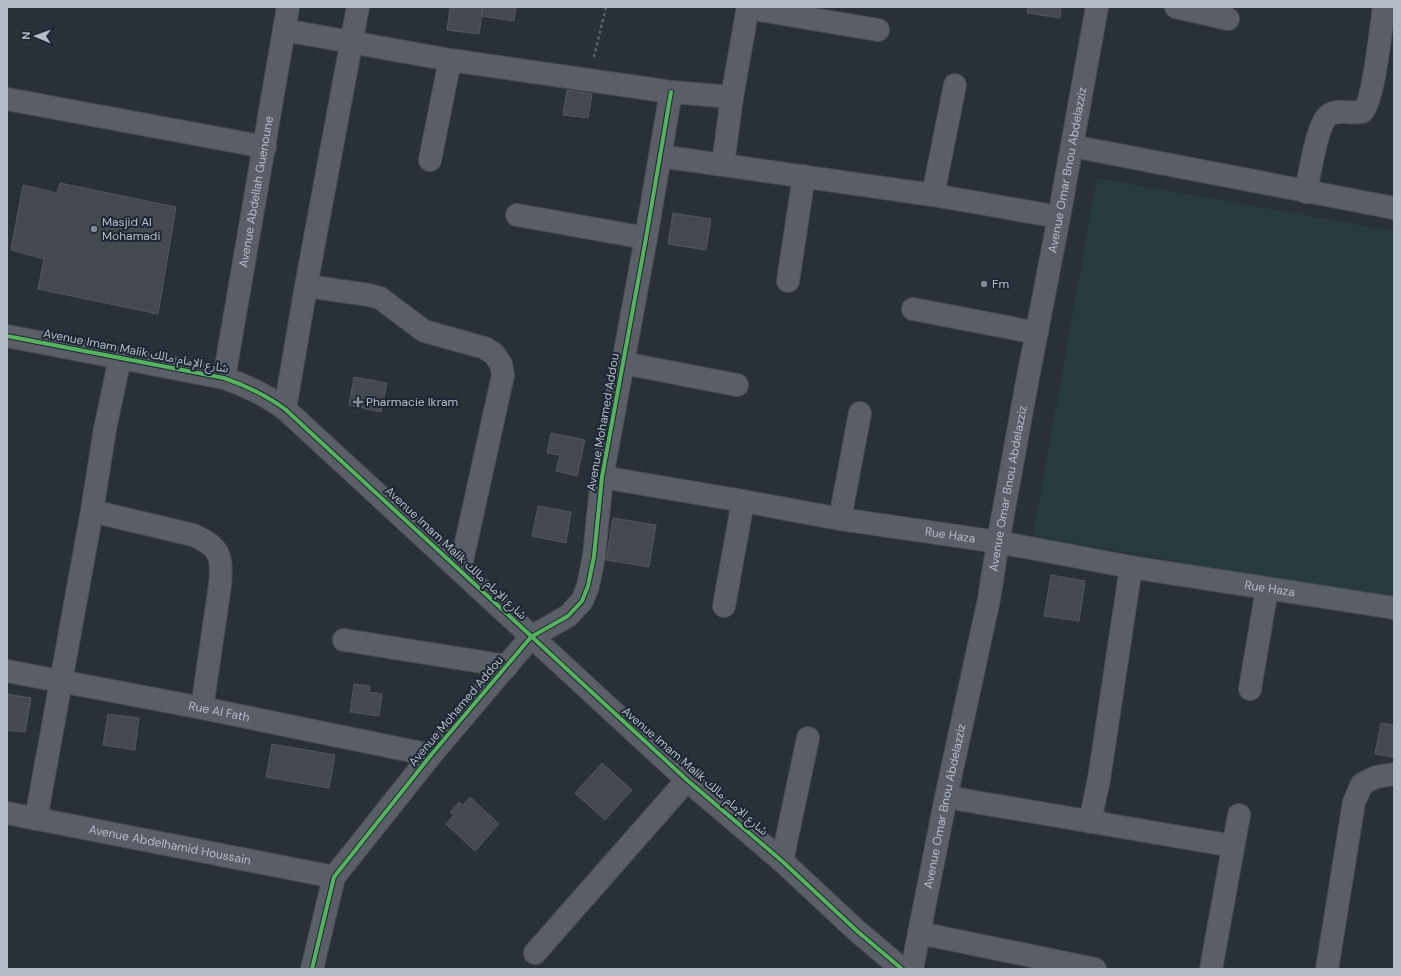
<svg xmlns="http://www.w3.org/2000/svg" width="1401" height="976" font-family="'DM Sans','Noto Sans Arabic',sans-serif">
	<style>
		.green { fill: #273a3e }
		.building { fill: #444950; stroke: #52575f }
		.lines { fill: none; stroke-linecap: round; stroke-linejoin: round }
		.minor-casing { stroke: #484c53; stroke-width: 24 }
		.tertiary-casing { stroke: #484c53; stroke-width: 24 }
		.path { stroke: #5d636a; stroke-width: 2.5; stroke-dasharray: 3 3; stroke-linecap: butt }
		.minor { stroke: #5a5e66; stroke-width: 22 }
		.tertiary { stroke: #5a5e66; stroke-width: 22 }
		.cycleway-casing { stroke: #1d2633; stroke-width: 6 }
		.cycleway { stroke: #56b35d; stroke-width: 4 }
		.poi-dot { fill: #848b96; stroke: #1d2633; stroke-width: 1.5 }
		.labels { text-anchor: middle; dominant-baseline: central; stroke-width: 4; stroke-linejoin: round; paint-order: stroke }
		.street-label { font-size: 12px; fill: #b4bcc9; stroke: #1d2633 }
		.poi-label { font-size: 12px; fill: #b4bcc9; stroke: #1d2633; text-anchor: start }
	</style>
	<rect width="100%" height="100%" fill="#2a3038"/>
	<path class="green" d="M1097,178l297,53v369l-361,-64z"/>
	<path class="building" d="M450,7h33l-4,27 -32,-4z
		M483,7h33l-2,14 -33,-5z
		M1028,7h33l-1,11 -33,-5z
		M567,90l25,4 -4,24 -25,-3z
		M60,183l116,24 -18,107 -120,-25 6,-30 -33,-9 12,-65 34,8z
		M673,213l38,6 -5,31 -38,-6z
		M354,377l33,6 -6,29 -32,-7z
		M551,433l34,7 -8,36 -21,-5 4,-16 -13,-2z
		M538,506l33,6 -5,31 -34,-7z
		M613,518l43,7 -7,42 -43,-7z
		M1051,575l34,6 -6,40 -35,-5z
		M354,684l16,2 -1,6 13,2 -3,22 -29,-4z
		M7,694l24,4 -6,34 -18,-2z
		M108,714l31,4 -4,32 -32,-5z
		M1381,723l13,2v32l-19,-3z
		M272,744l63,11 -6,33 -63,-11z
		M602,763l30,27 -27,30 -30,-27z
		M470,797l29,27 -24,27 -29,-27 8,-9 -4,-3 9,-10 4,3z"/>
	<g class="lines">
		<g class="minor-casing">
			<g id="minor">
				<path d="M1176,7l52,12"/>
				<path d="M748,8l130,22"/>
				<path d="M284,30l166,30 221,32 61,5"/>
				<path d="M7,99l258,48"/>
				<path d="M1072,146l322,62"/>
				<path d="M660,156l273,39 126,22"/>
				<path d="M430,160l20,-100"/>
				<path d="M723,164l9,-67 16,-90"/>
				<path d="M1306,192c3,-15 11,-69 23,-77 9,-6 23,-1 33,-3 12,-10 19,-86 22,-105"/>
				<path d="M933,195l22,-110"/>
				<path d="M517,215l129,23"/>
				<path d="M788,281l16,-105"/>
				<path d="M306,286l63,9 11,3 44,33 61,17 9,6 7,10 2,11 -43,195"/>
				<path d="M913,309l124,24"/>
				<path d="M7,336l217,42c23,8 42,17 61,31l402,371 95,81 75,70 45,38"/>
				<path d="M623,363l114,22"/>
				<path id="s1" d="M224,378l64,-371"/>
				<path d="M285,409l21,-123 52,-279"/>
				<path id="s2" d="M602,477l141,24 97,18 158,23 133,25 263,41"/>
				<path d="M92,511l101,24c27,11 30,22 27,50l-18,123"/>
				<path d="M840,519l20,-106"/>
				<path d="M724,606l19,-105"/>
				<path d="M344,640l163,26"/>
				<path id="s3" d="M7,671l195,37 229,47"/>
				<path d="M1250,689l17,-100"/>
				<path d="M946,797l287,49"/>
				<path id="s4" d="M7,813l327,64"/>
				<path d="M36,819l56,-308 13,-82 15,-71"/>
				<path d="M1090,822l9,-43 32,-212"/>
				<path d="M782,861l26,-123"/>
				<path d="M919,933l176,36"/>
				<path d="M535,953l152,-173"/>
				<path d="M312,969l22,-92 97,-122 100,-118 37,-21 14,-15 6,-15 6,-30 8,-79 44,-239 25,-146"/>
				<path d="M1211,969l28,-154"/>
				<path d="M1327,969l27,-167 8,-18 14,-7 18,-3"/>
			</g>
		</g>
		<g class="tertiary-casing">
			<g id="tertiary">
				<path id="s5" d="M912,969l34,-172 43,-198 9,-57 28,-154 33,-171 38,-210"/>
			</g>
		</g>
		<path class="path" d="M594,57l12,-50"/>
		<use href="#minor" class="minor"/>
		<use href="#tertiary" class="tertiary"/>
		<g class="cycleway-casing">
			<path id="cycleway" d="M7,336l217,42c23,8 42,17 61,31l402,371 95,81 75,70 45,38
				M312,969l22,-92 97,-122 100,-118 37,-21 14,-15 6,-15 6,-30 8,-79 44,-239 25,-146"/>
		</g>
		<use href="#cycleway" class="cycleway"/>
	</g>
	<g class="poi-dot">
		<circle cx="94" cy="229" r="4"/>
		<circle cx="984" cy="284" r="4"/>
		<path d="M356 396h4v4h4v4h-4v4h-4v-4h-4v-4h4z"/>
	</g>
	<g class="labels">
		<g class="street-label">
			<text stroke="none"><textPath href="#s5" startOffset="814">Avenue Omar Bnou Abdelazziz</textPath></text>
			<text stroke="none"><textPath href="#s1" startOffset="189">Avenue Abdellah Guenoune</textPath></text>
			<text transform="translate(136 351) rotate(11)">Avenue Imam Malik شارع الإمام مالك</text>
			<text transform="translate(603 422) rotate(-80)">Avenue Mohamed Addou</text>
			<text stroke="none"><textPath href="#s5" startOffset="490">Avenue Omar Bnou Abdelazziz</textPath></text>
			<text stroke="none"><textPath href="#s2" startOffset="353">Rue Haza</textPath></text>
			<text transform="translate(456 553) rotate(43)">Avenue Imam Malik شارع الإمام مالك</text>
			<text stroke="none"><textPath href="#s2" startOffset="677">Rue Haza</textPath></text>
			<text transform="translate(456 711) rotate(-50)">Avenue Mohamed Addou</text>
			<text stroke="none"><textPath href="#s3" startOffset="216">Rue Al Fath</textPath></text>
			<text transform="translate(695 771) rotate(41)">Avenue Imam Malik شارع الإمام مالك</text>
			<text stroke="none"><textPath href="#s5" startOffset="166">Avenue Omar Bnou Abdelazziz</textPath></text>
			<text stroke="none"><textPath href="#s4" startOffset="166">Avenue Abdelhamid Houssain</textPath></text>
		</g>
		<g class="poi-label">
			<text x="102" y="222">Masjid Al<tspan x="102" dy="14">Mohamadi</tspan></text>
			<text x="992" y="284">Fm</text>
			<text x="366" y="402">Pharmacie Ikram</text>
		</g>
	</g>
	<rect width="1401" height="976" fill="none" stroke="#b4bcc9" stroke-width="16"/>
	<g transform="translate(36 36) rotate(272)" stroke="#1d2633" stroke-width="3" paint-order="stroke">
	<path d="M0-3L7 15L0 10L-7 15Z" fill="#b4bcc9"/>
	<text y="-6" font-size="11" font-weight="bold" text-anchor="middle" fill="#b4bcc9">N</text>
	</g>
</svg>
